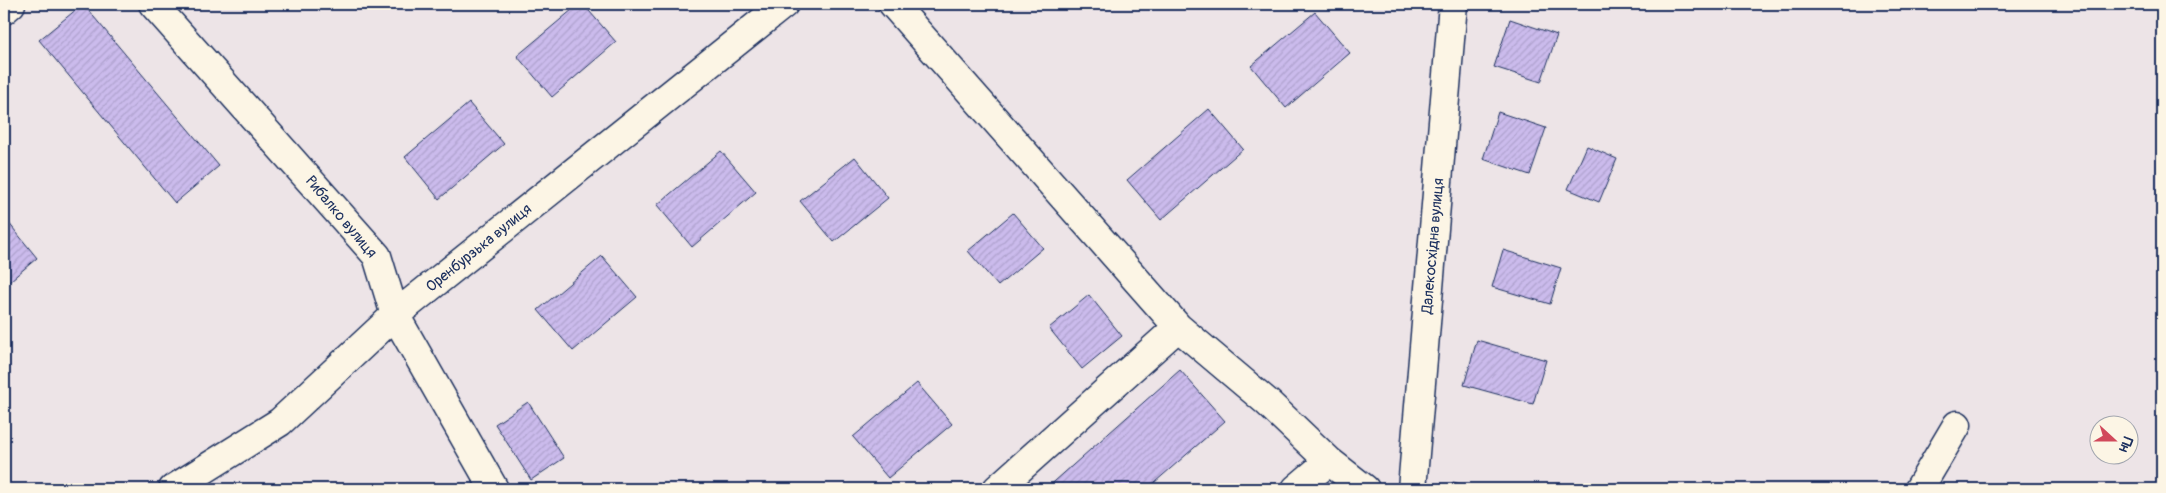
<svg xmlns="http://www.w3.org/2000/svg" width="2166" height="493" font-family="Pangolin,sans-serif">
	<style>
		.building { fill: url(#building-hatch); stroke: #1b2f5e }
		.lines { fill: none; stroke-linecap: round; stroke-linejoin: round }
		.minor-casing { stroke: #1b2f5e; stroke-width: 31 }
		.minor { stroke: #fcf5e5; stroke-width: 28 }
		.labels { text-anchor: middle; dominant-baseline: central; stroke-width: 4; stroke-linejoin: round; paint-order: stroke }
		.street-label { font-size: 15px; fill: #1b2f5e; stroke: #fcf5e5 }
	</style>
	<defs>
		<pattern id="building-hatch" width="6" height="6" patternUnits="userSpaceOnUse" patternTransform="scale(1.25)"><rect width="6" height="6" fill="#cbbbec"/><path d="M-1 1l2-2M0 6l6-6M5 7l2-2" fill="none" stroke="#aea1cd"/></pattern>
	</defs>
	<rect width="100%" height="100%" fill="#ede4e7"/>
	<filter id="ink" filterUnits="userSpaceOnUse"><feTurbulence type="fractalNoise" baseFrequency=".02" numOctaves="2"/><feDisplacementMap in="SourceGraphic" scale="10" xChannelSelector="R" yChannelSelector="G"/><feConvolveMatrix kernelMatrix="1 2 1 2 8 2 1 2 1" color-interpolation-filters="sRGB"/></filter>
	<g filter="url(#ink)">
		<path class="building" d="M83,4l136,162 -44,37 -136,-163z
			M579,4h4l33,38 -64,55 -35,-41z
			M1315,12l35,41 -64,55 -35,-42z
			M1510,19l47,16 -16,47 -47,-15z
			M469,103l35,41 -65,55 -34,-42z
			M1209,109l34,40 -82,71 -34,-40z
			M1498,112l48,16 -16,47 -47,-16z
			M1587,146l30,13 -18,43 -31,-13z
			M721,151l35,41 -64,55 -35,-42z
			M855,157l33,41 -54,44 -34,-41z
			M1013,213l30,35 -45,38 -30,-35z
			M4,217l33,41 -33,28z
			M1503,250l58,18 -11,36 -58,-17z
			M602,256l35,41 -64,54 -35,-41z
			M1089,295l33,41 -40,33 -33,-41z
			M1477,340l69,20 -13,44 -69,-19z
			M1180,370l45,51 -78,68h-101z
			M917,383l35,41 -64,54 -35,-41z
			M528,402l36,56 -33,22 -36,-56z
			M1453,482l25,7h-27z"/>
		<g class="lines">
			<g class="minor-casing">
				<path id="minor" d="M153,4l224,252 18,59 99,174
					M893,4l285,323 89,75 62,59 36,28
					M4,10l7,-6
					M173,489l107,-67 115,-107 389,-311
					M997,489l181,-162
					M1296,489l33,-28
					M1412,489l41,-485
					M1919,489l38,-64"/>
			</g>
			<use href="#minor" class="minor"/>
		</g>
	</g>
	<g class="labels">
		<g class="street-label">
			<text transform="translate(341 217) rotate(50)">Рибалко вулиця</text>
			<text transform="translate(1433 246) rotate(-85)">Далекосхідна вулиця</text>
			<text transform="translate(479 248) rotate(-39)">Оренбурзька вулиця</text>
		</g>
	</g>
	<rect width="2166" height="493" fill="none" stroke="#fcf5e5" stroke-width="20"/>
	<rect x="10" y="10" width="2146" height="473" fill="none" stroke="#1b2f5e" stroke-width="2" filter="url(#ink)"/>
	<g transform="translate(2114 440) rotate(111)"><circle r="24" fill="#fcf5e5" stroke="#a2a6af"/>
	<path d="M0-4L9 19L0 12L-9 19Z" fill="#d1495b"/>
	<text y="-8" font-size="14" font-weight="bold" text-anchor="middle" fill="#1b2f5e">Пн</text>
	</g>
</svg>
